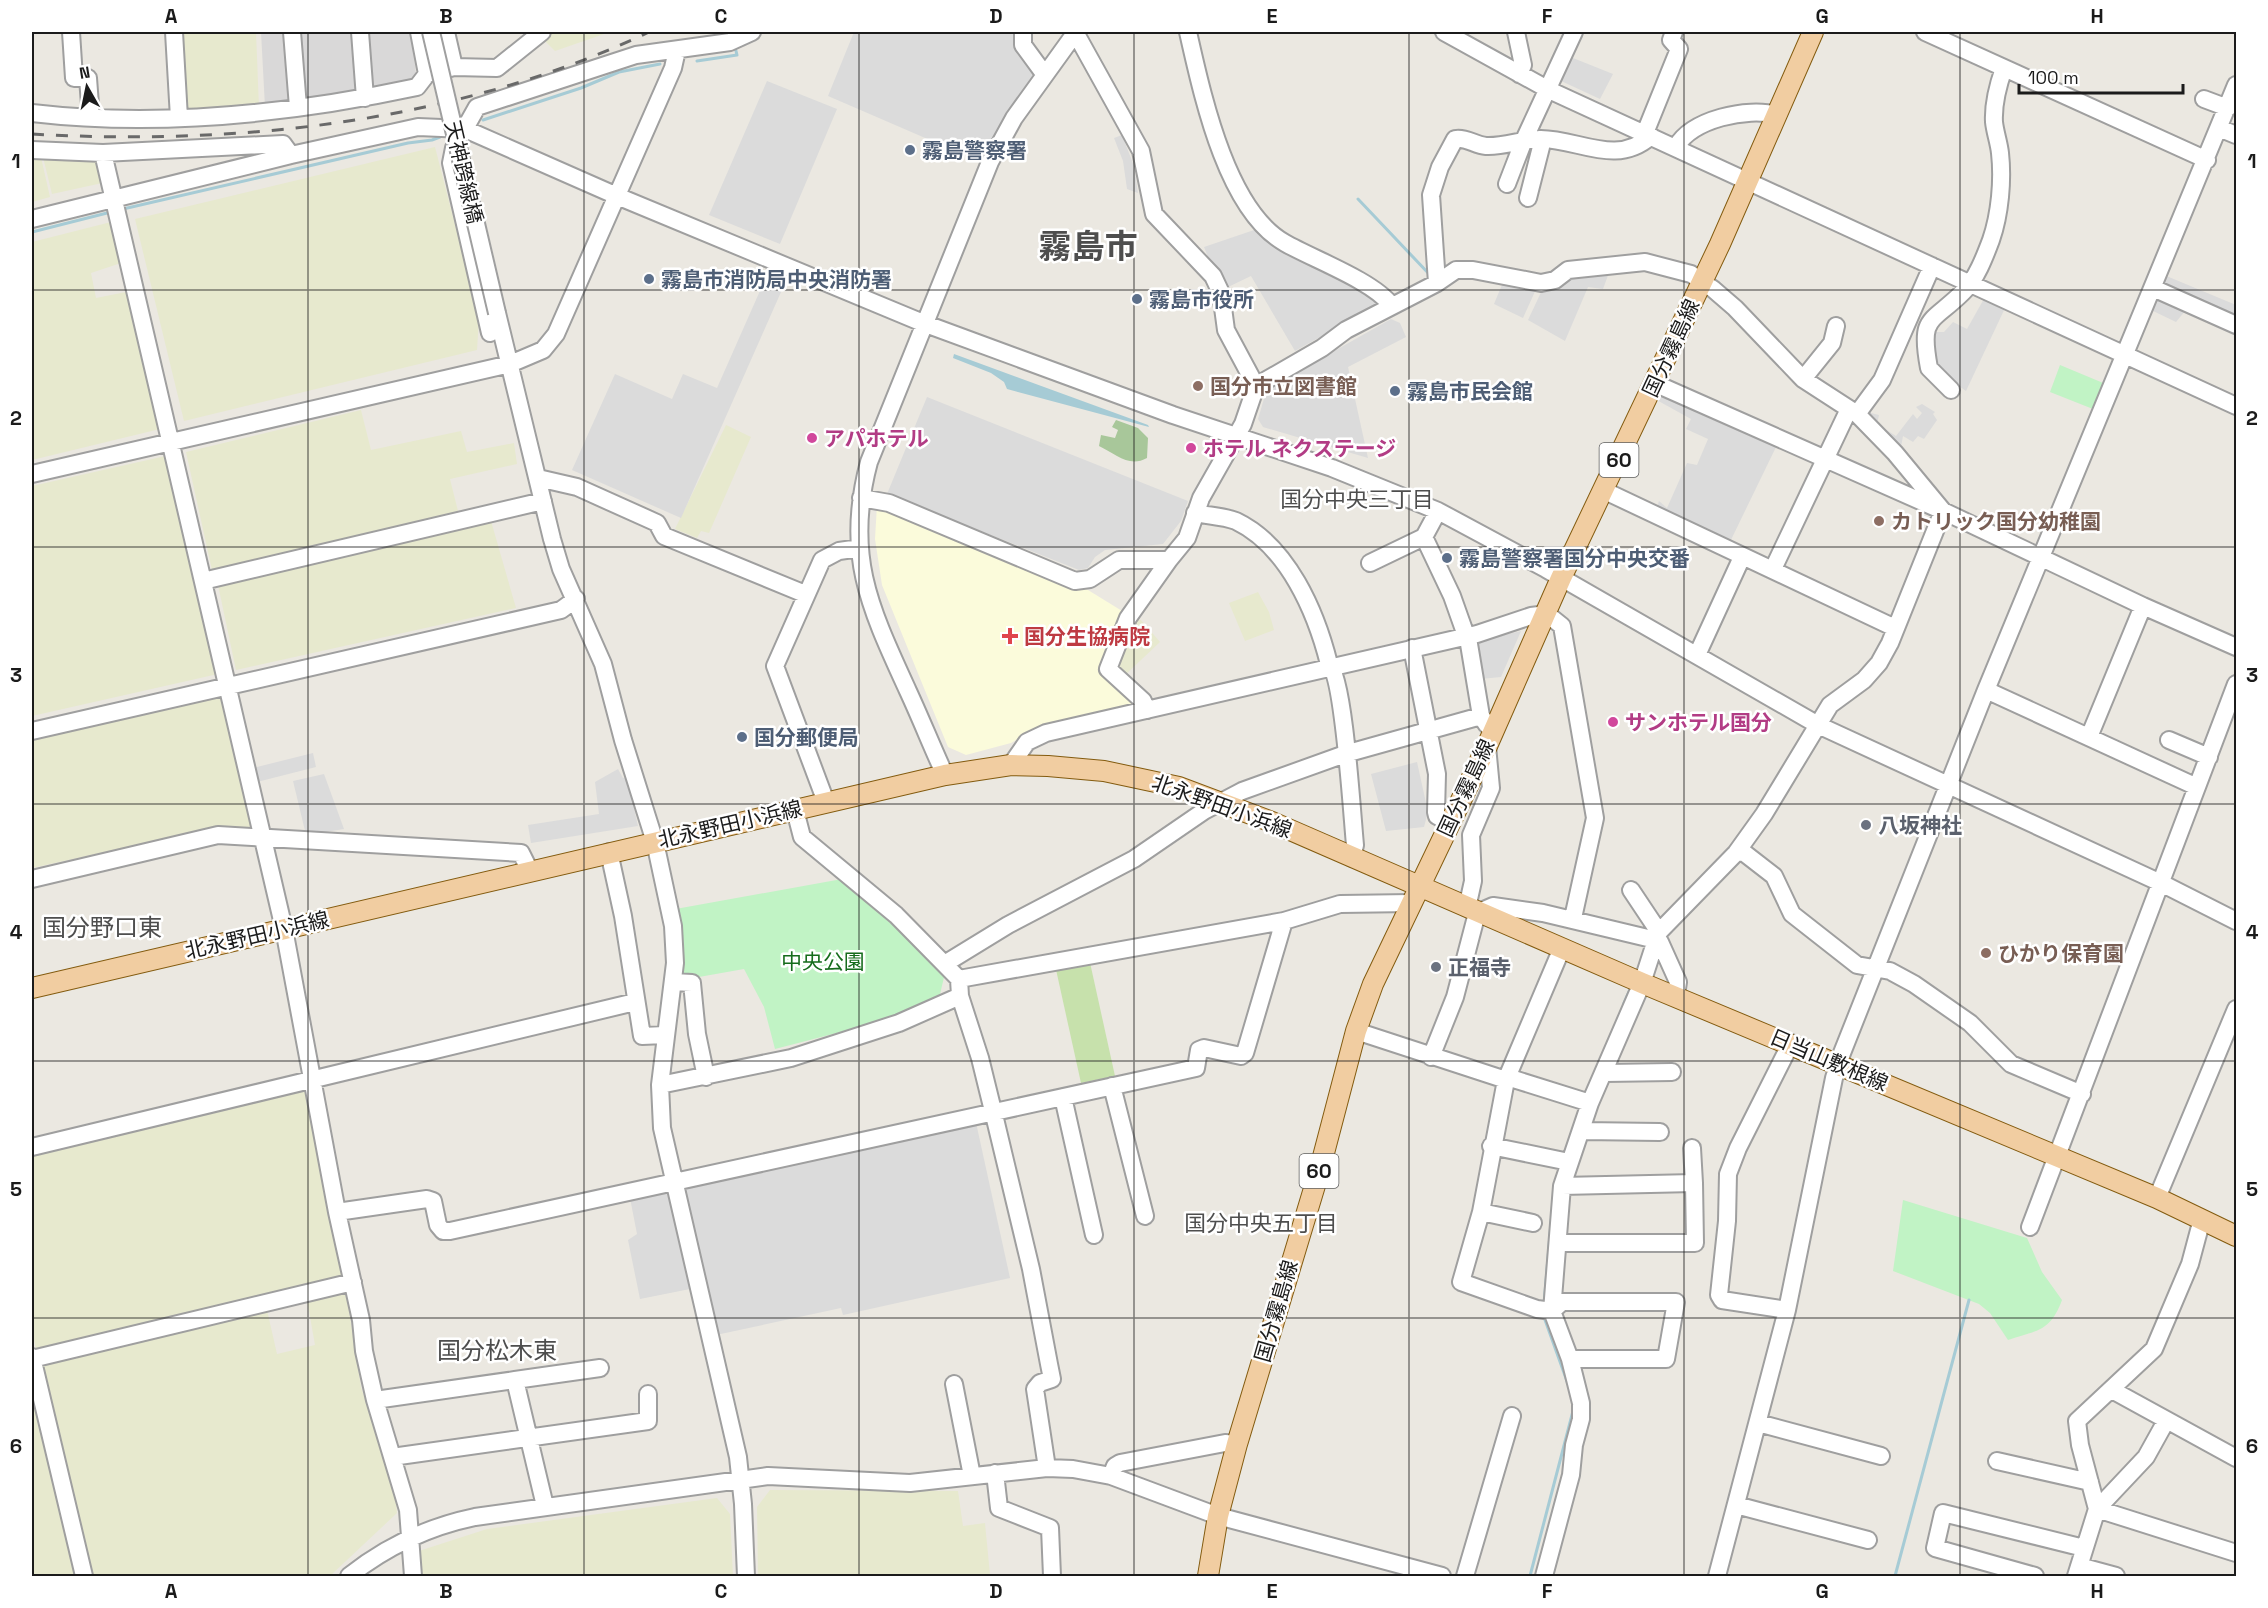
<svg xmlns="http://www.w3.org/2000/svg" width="2268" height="1608" font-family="'Space Grotesk','Noto Sans JP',sans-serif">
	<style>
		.residential { fill: #d9d8d8 }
		.education { fill: #fbfbdb }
		.farmland { fill: #e7e9ce }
		.grass { fill: #c7e1ac }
		.forest { fill: #a8c79a }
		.park { fill: #c1f3c5 }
		.parking { fill: #dbdbdb }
		.water { fill: #a6cbd5 }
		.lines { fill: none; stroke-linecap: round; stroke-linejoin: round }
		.stream { stroke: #a6cbd5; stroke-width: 3 }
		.minor-casing { stroke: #9f9f9f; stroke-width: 20 }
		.major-casing { stroke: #835b0f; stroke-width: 22 }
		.minor { stroke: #fff; stroke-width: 16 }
		.major { stroke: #f1cda1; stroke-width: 20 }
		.rail { stroke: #696969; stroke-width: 3; stroke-dasharray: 12 12; stroke-linecap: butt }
		.minor-bridge-casing { stroke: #9f9f9f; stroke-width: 20; stroke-linecap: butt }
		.minor-bridge { stroke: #fff; stroke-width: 16 }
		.grid { fill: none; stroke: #1b1b1b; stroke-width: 1.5; stroke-opacity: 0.55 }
		.service-dot { fill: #5c6f8a; stroke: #fff; stroke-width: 2 }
		.education-dot { fill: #8d6e63; stroke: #fff; stroke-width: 2 }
		.hotel-dot { fill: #d1479c; stroke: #fff; stroke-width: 2 }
		.health-dot { fill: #e0444e; stroke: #fff; stroke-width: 2 }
		.worship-dot { fill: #6b7280; stroke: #fff; stroke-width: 2 }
		.labels { text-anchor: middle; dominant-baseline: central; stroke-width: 5; stroke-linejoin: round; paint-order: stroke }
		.shield { fill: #fff; stroke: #5f5f5f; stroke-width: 1.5 }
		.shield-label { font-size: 20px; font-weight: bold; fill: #1b1b1b }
		.service-label { font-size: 21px; font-weight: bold; fill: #4e5e75; stroke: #fff; text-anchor: start }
		.street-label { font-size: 21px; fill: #1b1b1b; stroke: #fff }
		.education-label { font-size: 21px; font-weight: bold; fill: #785e54; stroke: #fff; text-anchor: start }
		.hotel-label { font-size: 21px; font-weight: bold; fill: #b23c85; stroke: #fff; text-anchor: start }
		.health-label { font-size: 21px; font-weight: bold; fill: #be3a42; stroke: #fff; text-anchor: start }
		.worship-label { font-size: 21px; font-weight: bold; fill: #5b616d; stroke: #fff; text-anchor: start }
		.park-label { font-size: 21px; fill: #166c1c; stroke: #fff }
		.neighbourhood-label { font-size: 22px; fill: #4e4e4e; stroke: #fff }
		.quarter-label { font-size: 24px; fill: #4e4e4e; stroke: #fff }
		.town-label { font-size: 33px; font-weight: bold; fill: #4e4e4e; stroke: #fff }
		.neatline { fill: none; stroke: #1b1b1b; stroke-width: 2 }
		.grid-label { font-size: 20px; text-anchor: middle; font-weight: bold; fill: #1b1b1b }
	</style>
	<rect width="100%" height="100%" fill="#ebe8e1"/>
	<path class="residential" d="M261,32h150l5,41 -6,10 -145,24z"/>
	<path class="education" d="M877,505l211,85 39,24 -21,56 37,36 -112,25 -20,12 -45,12 -18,-8 -66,-162 -7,-46z"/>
	<path class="farmland" d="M178,32h78l3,76 -77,6z
		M552,32h53l2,1 -52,18 -12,-12z
		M435,147l44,171 -2,32 -293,71 -49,-202z
		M32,152l8,1 10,44 -18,5z
		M42,153l58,3 7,26 -55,12z
		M111,222l10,41 -30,10 5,25 30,-6 34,137 -128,31v-218z
		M361,410l10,40 90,-19 6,21 47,-9 3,21 -67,15 8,32 -246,59 -26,-118z
		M726,425l25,12 -42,96 -8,-2 -4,7 -22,-9z
		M170,455l48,219 -186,42v-230z
		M491,521l25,87 -280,62 -18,-85z
		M1258,592l11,20 5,18 -29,11 -16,-38z
		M1133,620h8l19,22 -38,36 -9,-8z
		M221,689l35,137 -70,8 -154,34v-136z
		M303,1087l8,10 34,178 -309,75 -4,-21v-176z
		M346,1292l15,95 34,108 2,18 -67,63h-238l-51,-212 226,-54 10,44 38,-9 -8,-45z
		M32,1386l46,190h-46z
		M770,1490l188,1 5,35 22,-3 5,52 48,1h-280l-1,-69z
		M717,1498l13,16 3,62h-313l-1,-25 68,-22z"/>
	<path class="grass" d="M1089,958l26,118 -34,7 -26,-118z"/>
	<path class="forest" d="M1116,420l22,8 10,10 -1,20c-18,10 -31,-4 -48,-12l2,-11 14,3 3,-8 -6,-3z"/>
	<path class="park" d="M2060,365l48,20 -10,26 -48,-19z
		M842,879l103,94 -8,34 -162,42 -11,-42 -20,-38 -62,11 -12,-70z
		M1903,1200l124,38 15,34 20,28c-12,32 -24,30 -54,40l-18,-27 -11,-9 -86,-33z"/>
	<path class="parking" d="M854,32h164l19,42 -54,89 -155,-67z
		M1568,56l45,18 -13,25 -41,-19z
		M767,81l70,28 -57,135 -71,-29z
		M1122,135l12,31 4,27 -11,-4 -4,-28 -9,-23z
		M1260,228l87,52 33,24 -85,47 -44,-75 -25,12 -16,-26 -6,-15z
		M1610,270l-7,19 -15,-2 -23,54 -37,-21 16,-34 23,-11z
		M767,275l18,8 -104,235 -109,-48 43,-96 57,25 11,-25 34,14z
		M2164,275l72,30v22l-46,-22 -14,17 -25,-12z
		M1504,280l33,7 -14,31 -29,-14z
		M1985,297l21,9 -40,85 -34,-24 -2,-35h14l9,-10 14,7z
		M1391,319l9,4 6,14 -58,30 20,91 -105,-31 -5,-8 8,-27 8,-7z
		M1659,389l118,56 -49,101 -72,-36 3,-9 8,7 20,-45 10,2 11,-26 -22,-10 5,-10 -38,-21z
		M927,397l261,104 -7,20 -18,23 -58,6 -10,7 -7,11 -9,2 -192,-76z
		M1870,403l1,10 8,2 -2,9 19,12 17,-22 4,5 5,-6 -6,-6 6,-3 13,8 -2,2 4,6 -13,19 -6,-3 -5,6 -10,-6 -2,11 8,9 -2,4 -44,-45z
		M1521,631l-20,46 -21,2 -5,-37z
		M313,753l3,14 -59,15 -4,-14z
		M1417,762l11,50 -4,15 -38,4 -15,-57z
		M618,769l5,9 4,-1 11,49 -107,17 -3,-18 71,-11 -4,-32z
		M324,774l20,55 -38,6 -13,-54z
		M975,1118l35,160 -167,37 -2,-7 -125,27 -34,-153z
		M671,1190l19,99 -50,10 -12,-59 9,-6 -7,-36z"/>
	<path class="water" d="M954,354l194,71 1,2 -142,-38 -3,-7 -13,-9 -38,-15z"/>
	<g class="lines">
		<path class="stream" d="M697,61l40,-6 -2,-8
			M483,120l98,-32 38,-16 41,-8
			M1358,199l73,77
			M123,209l285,-66 24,-3 8,-3
			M32,232l79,-20
			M1624,1003l7,-16
			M1544,1304l8,-92
			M1544,1317l24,67
			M1530,1576l43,-165
			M1895,1576l74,-276"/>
		<g class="minor-casing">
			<path id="minor" d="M71,32l3,46h14l3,40
				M174,32l5,86
				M292,32l6,75
				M360,32l5,66
				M419,32l8,42
				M446,32l8,35
				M1023,32v13l22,30
				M1075,32l66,119 13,63 59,62 8,17 5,37 30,56
				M1188,32c14,61 38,178 97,211 28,16 88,38 106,62
				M1444,32l105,58 687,316
				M1516,32l7,33 -4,9
				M1925,32l282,128
				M2204,99l24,9
				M32,113c128,15 259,1 385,-26l10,-13 27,-7 43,1 45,-36
				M2219,128l17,7
				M1645,133l34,-84 -8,-9 3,-8
				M1676,147c16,-28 71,-40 101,-32
				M32,150l71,3 180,-9 8,11
				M103,153l181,776 53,283 24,108 3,31 11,49 33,110 5,66
				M1507,184l17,-44 50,-108
				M1528,198l13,-51 -1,-8
				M32,219l259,-64 127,-28 47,2 152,67 306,127 250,92 159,53 106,43 108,58 272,156 345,159 73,37
				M1437,283l-6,-88 9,-28 15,-28c11,-2 20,6 31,7 18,1 37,-7 55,-7 38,0 75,28 110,-3
				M2153,288l83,37
				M497,313l55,226 9,30 42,95 20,76 32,102 18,84 2,37 -15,122 2,43 76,329 5,47 3,72
				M490,333l-39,-170 3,-15 23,-41 159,-52 94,-13 22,-10
				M1803,379l29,-36 4,-17
				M1654,383l289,128 200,95 93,41
				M1951,390l-22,-22c-10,-53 2,-44 34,-76 13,-12 22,-36 28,-52 9,-26 12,-60 9,-87 -1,-10 -5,-21 -6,-31 -1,-18 4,-37 10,-54
				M1857,414l25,-34 50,-114
				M32,474l478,-110 33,-14 13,-16 117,-266 4,-18
				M538,478l39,9 80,36 7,13 141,58
				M1605,491l290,137
				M861,498l28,5 186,78 15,-2 29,-19h50l18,-22 14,-40 42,-74 13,-38 66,-38 24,-18 91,-47 19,-13h17l68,13 14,-3 13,-10 77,-8 46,12 22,15 22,19 68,71 54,35 38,39 48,58 -53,132 -11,20 -15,17 -34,25 -66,109 -28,39 -77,79 -3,8 -113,-27 -50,-7 -16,7 -22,84 -24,60
				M1438,511l-14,26 28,59 17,48 12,72 6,9
				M1195,513c14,3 28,3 41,8 52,25 80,91 93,143 15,14 23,151 26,181l-3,13
				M1370,563l54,-26
				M1773,569l76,-160
				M203,581l340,-80
				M1412,648l25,126 -1,38 1,4 13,7
				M1697,655l45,-98
				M1986,690l211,97
				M1147,710l-4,-9 -35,-32 20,-51 41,-58
				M32,731l529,-121 15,-11
				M2089,737l54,-131
				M2169,740l40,17
				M1011,765l16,-23 19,-9 431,-99 54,-18 16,-2 15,12 33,192 -22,100
				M945,775c-13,-28 -24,-56 -37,-84 -38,-83 -64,-136 -39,-229l121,-300 24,-44 62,-86
				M826,802l-51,-136 47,-106 17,-9 21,-3
				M795,810l7,27 94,78 63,64 1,17 20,62 16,65 35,146 18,95 3,15 -12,4 -5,6 12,79
				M609,852l14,64 19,120 23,-1
				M1736,853l7,-1 31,24 18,38 65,51 33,6 24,13 56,39 41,41 71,30
				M32,879l186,-44 303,18 9,18
				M1631,890l28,42
				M1467,908l6,-27 -2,-46 20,-47 -4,-42
				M1562,948l-56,132 -25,132 -20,70 76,27 15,2 10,-9h114l-10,57h-96
				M946,963l62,-38 126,-66 70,-48 38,-20 103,-37 136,-38
				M959,979l325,-58 56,-17 72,-1
				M673,982l19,1 5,51 9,43
				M1356,1031l150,49
				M1605,1073l67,-1
				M1507,1077l83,26
				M660,1085l131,-27 108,-35 61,-27
				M1112,1086l33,130
				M1063,1097l31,138
				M1582,1131l78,1
				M1491,1146l78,16
				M32,1147l603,-145
				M1692,1148l2,35
				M2157,1198l79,-189
				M337,1212l90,-13 6,2 5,24 5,6h7l746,-163 3,-18 5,-2 37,8 4,-3 39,-132
				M1481,1212l52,11
				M2030,1227l206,-543
				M1558,1243h137l-1,-60 -132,3
				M1787,1310l-65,-10 -3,-5 8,-74 1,-47 10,-26 53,-105
				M32,1357l52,219
				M32,1359l321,-77
				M515,1380l85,-12
				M954,1384l18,92
				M2112,1390l124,68
				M375,1400l140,-20 30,126
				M1758,1423l123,33
				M392,1457l256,-36v-27
				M1997,1461l93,21
				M995,1473l4,35 51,20 2,48
				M1111,1476l4,-10 5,-3 105,-20 12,1
				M1736,1505l132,35
				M2097,1509l-17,-64 -3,-24 77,-72 36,-85 12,-45
				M2097,1509l139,44
				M2079,1566l37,10
				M349,1576c38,-30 78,-49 126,-59l293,-41 142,7 137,-15 26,1 38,7 107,40 224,60
				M1465,1576l47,-160
				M1544,1576l27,-101 3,-30 7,-26v-16l-11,-44 -18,-48 10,-125 28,-83 52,-120 14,-43 4,2 18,40 -2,13
				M1717,1576l70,-266 47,-232 8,-25 144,-363 250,-605
				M2035,1576l-100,-28 8,-35 141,35
				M2076,1576l21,-67 49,-52 20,-36"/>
		</g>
		<g class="major-casing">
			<path id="major" d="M32,988l913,-213 66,-10 37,1 56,5 75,16 93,35 370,161 515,215 79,38
				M1208,1576l10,-60 19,-72 82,-272 37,-141 17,-47 114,-238 74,-168 159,-334 93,-212"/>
		</g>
		<use href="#minor" class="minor"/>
		<use href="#major" class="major"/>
		<path class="rail" d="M32,134c208,12 427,-12 617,-102"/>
		<g class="minor-bridge-casing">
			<path id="minor-bridge" d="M431,32l66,281"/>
		</g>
		<use href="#minor-bridge" class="minor-bridge"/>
	</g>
	<path class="grid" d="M308,32v1544M584,32v1544M859,32v1544M1134,32v1544M1409,32v1544M1684,32v1544M1960,32v1544M32,290h2204M32,547h2204M32,804h2204M32,1061h2204M32,1318h2204"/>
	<g class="service-dot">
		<circle cx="910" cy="150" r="6"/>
		<circle cx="649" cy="279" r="6"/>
		<circle cx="1137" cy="299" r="6"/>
		<circle cx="1395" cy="391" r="6"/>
		<circle cx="1447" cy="558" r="6"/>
		<circle cx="742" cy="737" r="6"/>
	</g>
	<g class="education-dot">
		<circle cx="1198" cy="386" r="6"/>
		<circle cx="1879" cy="521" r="6"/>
		<circle cx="1986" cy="953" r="6"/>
	</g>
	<g class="hotel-dot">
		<circle cx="812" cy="438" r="6"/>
		<circle cx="1191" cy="448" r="6"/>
		<circle cx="1613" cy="722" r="6"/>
	</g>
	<path class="health-dot" d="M1007 627h6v6h6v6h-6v6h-6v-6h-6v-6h6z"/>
	<g class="worship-dot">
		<circle cx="1866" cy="825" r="6"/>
		<circle cx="1436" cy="967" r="6"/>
	</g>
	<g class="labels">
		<g class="shield">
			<rect x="1599.5" y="443" width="39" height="34" rx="4.5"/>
			<rect x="1299.5" y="1154" width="39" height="34" rx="4.5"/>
		</g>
		<g class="shield-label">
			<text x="1619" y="460">60</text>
			<text x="1319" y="1171">60</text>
		</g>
		<g class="service-label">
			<text x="922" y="150">霧島警察署</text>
			<text x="661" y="279">霧島市消防局中央消防署</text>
			<text x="1149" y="299">霧島市役所</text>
			<text x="1407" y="391">霧島市民会館</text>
			<text x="1459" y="558">霧島警察署国分中央交番</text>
			<text x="754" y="737">国分郵便局</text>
		</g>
		<g class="street-label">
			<text transform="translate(464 172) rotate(77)">天神跨線橋</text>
			<text transform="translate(1671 348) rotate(-65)">国分霧島線</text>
			<text transform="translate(1466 788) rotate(-65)">国分霧島線</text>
			<text transform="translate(1222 806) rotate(20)">北永野田小浜線</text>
			<text transform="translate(730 824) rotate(-13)">北永野田小浜線</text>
			<text transform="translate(257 935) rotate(-13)">北永野田小浜線</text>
			<text transform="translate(1829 1060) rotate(23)">日当山敷根線</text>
			<text transform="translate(1276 1311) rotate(-74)">国分霧島線</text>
		</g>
		<g class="education-label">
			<text x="1210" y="386">国分市立図書館</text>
			<text x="1891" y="521">カトリック国分幼稚園</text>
			<text x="1998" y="953">ひかり保育園</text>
		</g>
		<g class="hotel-label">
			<text x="824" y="438">アパホテル</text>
			<text x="1203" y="448">ホテル ネクステージ</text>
			<text x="1625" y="722">サンホテル国分</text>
		</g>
		<g class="health-label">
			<text x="1024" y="636">国分生協病院</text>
		</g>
		<g class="worship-label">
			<text x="1878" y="825">八坂神社</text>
			<text x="1448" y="967">正福寺</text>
		</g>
		<g class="park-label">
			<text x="823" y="961">中央公園</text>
		</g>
		<g class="neighbourhood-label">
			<text x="1357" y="499">国分中央三丁目</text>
			<text x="1261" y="1223">国分中央五丁目</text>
		</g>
		<g class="quarter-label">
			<text x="102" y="927">国分野口東</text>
			<text x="497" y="1350">国分松木東</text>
		</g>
		<g class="town-label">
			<text x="1088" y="247">霧島市</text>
		</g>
	</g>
	<rect width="2268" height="1608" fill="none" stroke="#ffffff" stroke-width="66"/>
	<g transform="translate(87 87) rotate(351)" stroke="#ffffff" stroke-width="4.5" paint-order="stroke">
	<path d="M0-4.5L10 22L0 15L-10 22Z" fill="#1b1b1b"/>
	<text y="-9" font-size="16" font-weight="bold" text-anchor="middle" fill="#1b1b1b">N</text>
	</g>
	<path d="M2019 84v9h164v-9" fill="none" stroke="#1b1b1b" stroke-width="3"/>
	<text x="2028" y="84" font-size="18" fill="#1b1b1b" stroke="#ffffff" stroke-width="4.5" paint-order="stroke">100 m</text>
	<rect x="33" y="33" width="2202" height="1542" class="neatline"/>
	<g class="grid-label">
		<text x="171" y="23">A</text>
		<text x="446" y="23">B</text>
		<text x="721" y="23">C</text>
		<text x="996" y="23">D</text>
		<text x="1272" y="23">E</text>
		<text x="1547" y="23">F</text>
		<text x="1822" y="23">G</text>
		<text x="2097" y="23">H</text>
		<text x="16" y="168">1</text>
		<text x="2252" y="168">1</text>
		<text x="16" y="425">2</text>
		<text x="2252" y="425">2</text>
		<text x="16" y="682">3</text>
		<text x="2252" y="682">3</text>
		<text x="16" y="939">4</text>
		<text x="2252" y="939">4</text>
		<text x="16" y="1196">5</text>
		<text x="2252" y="1196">5</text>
		<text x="16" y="1453">6</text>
		<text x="2252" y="1453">6</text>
		<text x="171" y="1598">A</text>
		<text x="446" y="1598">B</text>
		<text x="721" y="1598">C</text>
		<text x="996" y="1598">D</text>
		<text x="1272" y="1598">E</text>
		<text x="1547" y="1598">F</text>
		<text x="1822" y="1598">G</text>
		<text x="2097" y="1598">H</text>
	</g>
</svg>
